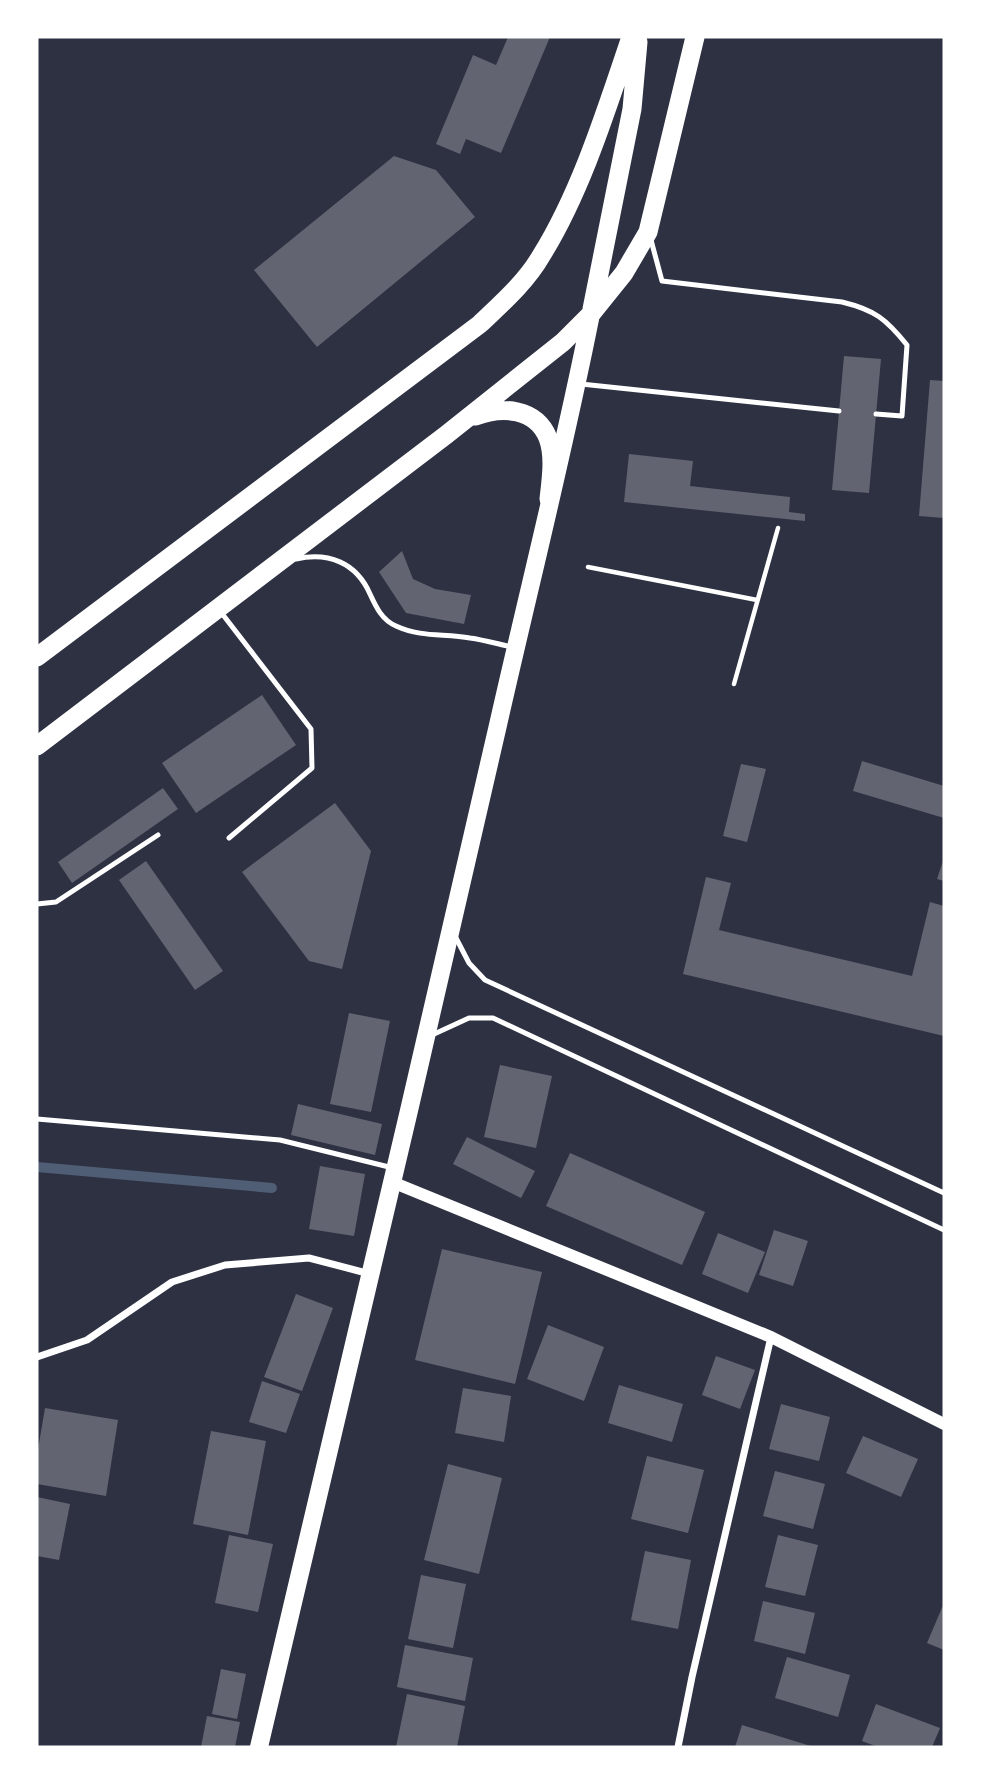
<svg xmlns="http://www.w3.org/2000/svg" width="981" height="1784" font-family="'Roboto Condensed',sans-serif">
	<style>
		.lines { fill: none; stroke-linecap: round; stroke-linejoin: round }
		.stream { stroke: #4f5d75; stroke-width: 10 }
		.building { fill: #626471 }
		.path { stroke: #fff; stroke-width: 4.5 }
		.service { stroke: #fff; stroke-width: 5 }
		.minor { stroke: #fff; stroke-width: 7 }
		.tertiary { stroke: #fff; stroke-width: 12 }
		.primary { stroke: #fff; stroke-width: 18 }
		.trunk { stroke: #fff; stroke-width: 19 }
	</style>
	<rect width="100%" height="100%" fill="#2d3142"/>
	<g class="lines">
		<path class="stream" d="M37,1167l235,21"/>
	</g>
	<path class="building" d="M508,37h42l-49,116 -35,-14 -6,15 -24,-10 37,-89 23,10z
		M394,156l42,14 39,47 -158,130 -63,-77z
		M844,356l37,3 -12,134 -37,-3z
		M930,380l14,1v137l-25,-2z
		M629,454l64,7 -3,25 100,11 -1,15 16,2v7l-181,-19z
		M402,551l11,28 22,10 36,6 -7,29 -58,-11 -27,-41z
		M262,695l34,50 -100,68 -34,-50z
		M862,761l82,25v32l-91,-27z
		M741,764l25,5 -19,73 -24,-6z
		M163,788l15,21 -106,74 -14,-21z
		M335,803l36,48 -29,118 -33,-8 -67,-89z
		M944,858v23l-7,-2z
		M146,861l77,110 -28,19 -76,-110z
		M706,877l25,6 -12,47 193,46 18,-74 14,4v130l-261,-62z
		M349,1013l41,8 -19,91 -41,-8z
		M500,1065l52,11 -16,72 -52,-11z
		M298,1104l84,20 -7,31 -84,-20z
		M467,1137l68,34 -14,27 -68,-34z
		M570,1153l135,59 -23,53 -136,-59z
		M320,1166l45,8 -11,62 -45,-7z
		M774,1230l34,11 -15,45 -34,-11z
		M718,1233l47,19 -17,41 -46,-19z
		M442,1249l100,23 -27,112 -100,-24z
		M296,1294l37,14 -31,83 -38,-14z
		M548,1325l56,22 -20,54 -57,-22z
		M716,1356l39,14 -15,39 -38,-14z
		M262,1381l38,13 -14,39 -37,-11z
		M619,1385l64,19 -11,38 -64,-19z
		M463,1388l48,8 -7,46 -49,-9z
		M781,1404l49,13 -11,44 -50,-12z
		M45,1408l73,12 -12,76 -69,-12v-29z
		M211,1431l55,10 -18,94 -55,-11z
		M863,1436l55,23 -17,38 -55,-24z
		M647,1456l57,14 -16,63 -57,-14z
		M448,1464l54,14 -23,96 -55,-14z
		M775,1471l50,13 -12,45 -50,-13z
		M37,1497l33,7 -11,56 -22,-4z
		M229,1535l44,9 -15,68 -43,-9z
		M778,1535l40,10 -13,51 -40,-9z
		M645,1551l46,9 -13,69 -47,-9z
		M421,1575l45,9 -13,64 -45,-9z
		M763,1601l52,12 -10,41 -51,-13z
		M944,1603v47l-17,-7z
		M405,1645l68,13 -8,43 -68,-14z
		M787,1657l63,18 -12,42 -63,-19z
		M221,1669l25,5 -9,45 -25,-5z
		M407,1694l58,12 -8,41h-61z
		M876,1704l64,24 -8,19h-54l-16,-6z
		M207,1716l33,6 -5,25h-34z
		M742,1725l72,22h-79z"/>
	<g class="lines">
		<path class="path" d="M588,567l169,33
			M734,684l44,-156"/>
		<path class="service" d="M651,240l11,41 180,21c33,8 44,17 65,43l-5,71 -26,-2
			M581,384l258,27
			M296,559c32,-7 60,3 74,35 6,13 12,26 26,32 26,12 49,7 74,12 14,2 28,6 42,9
			M220,611l91,118 1,39 -83,70
			M37,904l19,-2 102,-67
			M455,936l14,27 16,17 459,213
			M432,1035l37,-17h24l451,212
			M37,1119l243,21 113,28"/>
		<path class="minor" d="M37,1357l50,-17 85,-58 53,-17 84,-7 61,16
			M678,1747l14,-70 79,-340"/>
		<path class="tertiary" d="M392,1182l379,155 173,87"/>
		<path class="primary" d="M259,1747c81,-340 161,-681 239,-1022 31,-137 66,-274 93,-411"/>
		<path class="trunk" d="M592,309l40,-200 6,-67
			M476,416c26,-10 60,-8 72,22 7,18 3,43 1,61
			M37,657l443,-333c22,-21 46,-42 61,-68 40,-64 66,-148 90,-219
			M37,746l409,-311 117,-93 28,-28 33,-41 24,-41 47,-195"/>
	</g>
	<rect width="981" height="1784" fill="none" stroke="#ffffff" stroke-width="77"/>
</svg>
